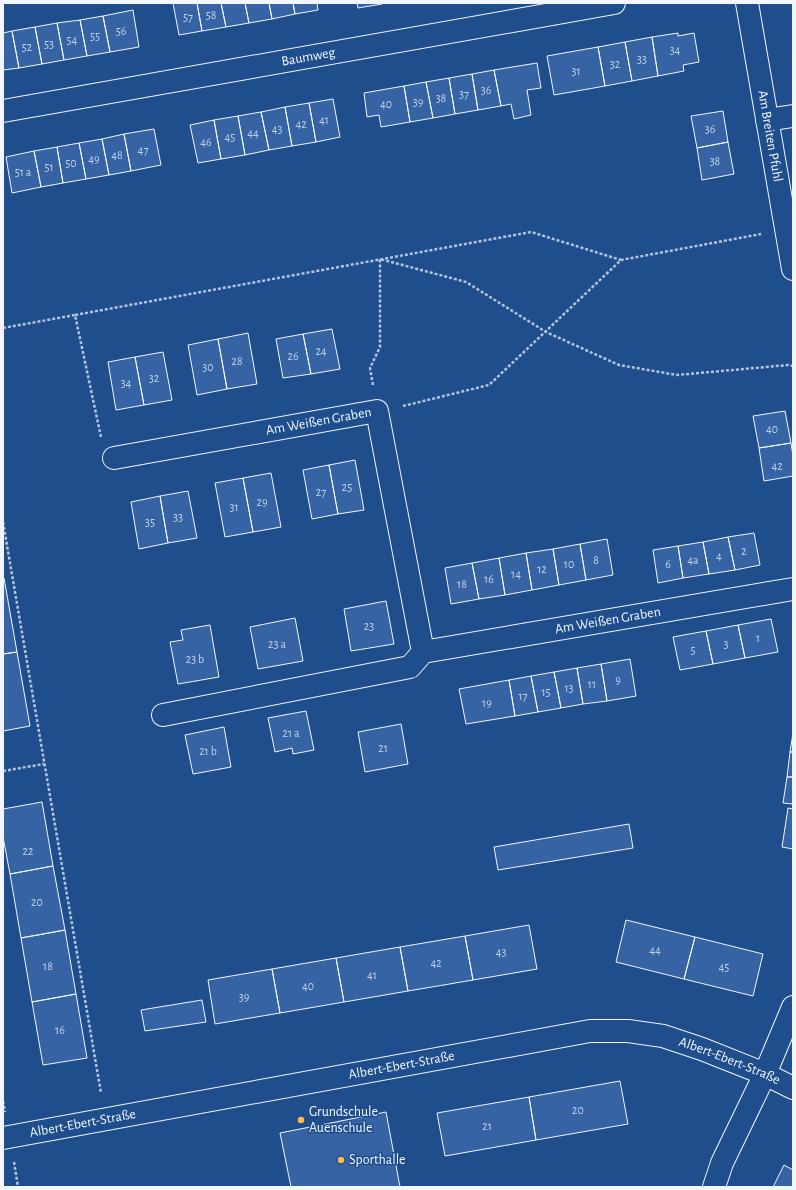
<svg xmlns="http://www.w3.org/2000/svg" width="796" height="1190" font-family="'Alegreya Sans',sans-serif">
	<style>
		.building { fill: #3563a3; stroke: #f2f6ff }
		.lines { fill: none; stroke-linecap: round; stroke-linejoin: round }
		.minor-casing { stroke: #f2f6ff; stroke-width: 24 }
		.path { stroke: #b3c4dc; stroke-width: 2.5; stroke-dasharray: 3 2; stroke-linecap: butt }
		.minor { stroke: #1f4e8c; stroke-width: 22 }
		.poi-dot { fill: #ffb74d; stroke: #1f4e8c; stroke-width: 1.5 }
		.labels { text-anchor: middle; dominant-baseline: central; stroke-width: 3; stroke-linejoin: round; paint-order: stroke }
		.number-label { font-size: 12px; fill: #c3d1e8 }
		.street-label { font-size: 14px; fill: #f2f6ff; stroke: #1f4e8c }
		.poi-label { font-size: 14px; fill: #f2f6ff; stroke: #1f4e8c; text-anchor: start }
	</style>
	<rect width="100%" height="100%" fill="#1f4e8c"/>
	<path class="building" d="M173,3h24l5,28 -23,4z
		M197,3h24l5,24 -24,4z
		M221,3h24l4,20 -23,4z
		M245,3h24l3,16 -23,4z
		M269,3h24l2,11 -23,5z
		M293,3h24l1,7 -23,4z
		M357,3h25v1l-24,4z
		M133,10l6,37 -29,5 -7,-36z
		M103,16l7,36 -23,4 -7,-36z
		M80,20l7,36 -23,4 -7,-37z
		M57,23l7,37 -22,4 -7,-37z
		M35,27l7,37 -23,4 -7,-37z
		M12,31l7,37 -16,2v-37z
		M678,33v3l16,-3 5,29 -16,3 1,6 -26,5 -6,-39z
		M652,37l6,39 -26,5 -7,-39z
		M625,42l7,39 -27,5 -7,-39z
		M598,47l7,39 -51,9 -7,-39z
		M537,63l4,25 -14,2 4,25 -17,4 -3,-15 -10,2 -7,-36z
		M494,70l7,36 -23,4 -6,-36z
		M472,74l6,36 -23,4 -6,-36z
		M449,78l6,36 -22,4 -7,-36z
		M426,82l7,36 -23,4 -6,-36z
		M404,86l6,36 -29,5 -2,-12 -12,2 -3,-24z
		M333,99l7,38 -24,5 -7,-39z
		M309,103l7,39 -24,4 -7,-39z
		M285,107l7,39 -23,4 -8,-38z
		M723,111l5,31 -31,6 -6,-32z
		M261,112l8,38 -24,5 -7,-39z
		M238,116l7,39 -24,4 -7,-39z
		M214,120l7,39 -23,4 -8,-38z
		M154,129l7,36 -30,6 -7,-37z
		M124,134l7,37 -22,4 -7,-36z
		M102,139l7,36 -23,4 -7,-36z
		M728,142l6,32 -32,6 -5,-32z
		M79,143l7,36 -23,4 -6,-36z
		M57,147l6,36 -22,4 -7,-36z
		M34,151l7,36 -29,6 -6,-36z
		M332,329l8,40 -29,5 -8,-40z
		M248,333l9,51 -30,5 -9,-50z
		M303,334l8,40 -28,4 -7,-39z
		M218,339l9,50 -30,6 -9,-50z
		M163,352l9,48 -28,5 -9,-48z
		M135,357l9,48 -28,5 -8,-48z
		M785,411l6,32 -32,5 -6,-32z
		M791,443l2,13v20l-29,5 -5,-33z
		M355,460l9,50 -26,4 -9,-49z
		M329,465l9,49 -26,5 -9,-49z
		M271,473l10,54 -28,5 -10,-54z
		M243,478l10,54 -28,5 -10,-54z
		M188,491l9,47 -29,5 -8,-47z
		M160,496l8,47 -29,6 -8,-47z
		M754,533l6,32 -25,5 -7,-33z
		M728,537l7,33 -26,4 -6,-32z
		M607,539l6,36 -27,5 -6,-36z
		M703,542l6,32 -26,4 -5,-32z
		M580,544l6,36 -27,5 -6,-36z
		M678,546l5,32 -25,5 -5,-33z
		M553,549l6,36 -27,5 -6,-37z
		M526,553l6,37 -27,5 -6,-37z
		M499,558l6,37 -26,4 -7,-36z
		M472,563l7,36 -28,5 -6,-36z
		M3,578h1l13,74 -14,2z
		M386,601l8,43 -43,7 -7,-42z
		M295,618l8,43 -45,8 -8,-42z
		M771,619l7,33 -33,6 -7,-33z
		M210,625l9,52 -41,7 -8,-42 13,-2 -2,-10z
		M738,625l7,33 -32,6 -7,-33z
		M706,631l7,33 -33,6 -7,-33z
		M17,652l13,74 -27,5v-77z
		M630,659l6,37 -29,5 -6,-37z
		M601,664l6,37 -24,3 -6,-36z
		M577,668l6,36 -22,4 -7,-36z
		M554,672l7,36 -23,4 -7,-36z
		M531,676l7,36 -23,4 -6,-36z
		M509,680l6,36 -49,8 -7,-35z
		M306,711l8,39 -21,4 -1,-6 -17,4 -7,-34z
		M401,724l7,40 -43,8 -7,-40z
		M224,727l7,40 -38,7 -8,-39z
		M793,733v19h-3z
		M790,752h3v25h-6z
		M787,777h6v27l-10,-1z
		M42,802l11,64 -43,8 -7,-37v-28z
		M788,808l5,1v40l-11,-2z
		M629,824l4,24 -135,22 -4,-23z
		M53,866l12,64 -44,8 -11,-64z
		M626,920l69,17 -11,42 -68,-17z
		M529,925l8,44 -64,11 -8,-44z
		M65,930l11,64 -44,8 -11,-64z
		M465,936l8,44 -65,11 -8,-44z
		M695,937l68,17 -10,42 -69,-17z
		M400,947l8,44 -64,11 -8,-44z
		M336,958l8,44 -64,11 -8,-44z
		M272,969l8,44 -65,11 -7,-44z
		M76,994l11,64 -44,7 -11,-63z
		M202,1000l4,22 -61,9 -4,-21z
		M620,1081l8,43 -92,16 -7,-43z
		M529,1097l7,43 -91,16 -8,-43z
		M386,1112l14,75h-109l-11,-54z
		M784,1165l9,5v17h-20z"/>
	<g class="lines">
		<g class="minor-casing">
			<g id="minor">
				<path id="s1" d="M747,3l46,266"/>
				<path id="s2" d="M3,111l611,-108"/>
				<path d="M767,120l26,-4"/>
				<path id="s3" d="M114,458l263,-47 46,241"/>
				<path id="s4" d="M163,715l247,-48 13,-15 370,-63"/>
				<path id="s5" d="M3,1138l587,-107h38l35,5 39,13 63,25 28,14"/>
				<path d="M714,1187l8,-24 43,-89 28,-67"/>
			</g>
		</g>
		<path class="path" d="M3,328l72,-13
			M373,385l-3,-17 10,-21v-88l86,23 80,50 73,33 58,10 111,-10 5,1
			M403,406l86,-21 132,-125 140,-26
			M101,437l-26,-122 456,-83 90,28
			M3,522l98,571
			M3,771l41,-7
			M3,1101l2,11
			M14,1162l4,25"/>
		<use href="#minor" class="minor"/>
	</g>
	<g class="poi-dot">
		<circle cx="301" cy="1120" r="4"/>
		<circle cx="341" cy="1160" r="4"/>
	</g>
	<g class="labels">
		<g class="number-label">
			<text x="211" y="15">58</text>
			<text x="188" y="17">57</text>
			<text x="121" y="31">56</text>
			<text x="95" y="36">55</text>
			<text x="72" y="40">54</text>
			<text x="49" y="44">53</text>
			<text x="27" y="47">52</text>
			<text x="675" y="50">34</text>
			<text x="642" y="59">33</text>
			<text x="615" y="64">32</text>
			<text x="576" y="71">31</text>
			<text x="486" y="90">36</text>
			<text x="464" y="94">37</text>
			<text x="441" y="98">38</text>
			<text x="418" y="102">39</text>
			<text x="386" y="104">40</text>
			<text x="324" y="120">41</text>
			<text x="301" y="124">42</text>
			<text x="277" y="129">43</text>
			<text x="710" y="129">36</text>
			<text x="253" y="133">44</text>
			<text x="230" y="137">45</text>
			<text x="206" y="142">46</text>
			<text x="143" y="150">47</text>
			<text x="117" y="155">48</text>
			<text x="94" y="159">49</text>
			<text x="715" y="161">38</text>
			<text x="71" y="163">50</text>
			<text x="49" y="167">51</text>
			<text x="23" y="172">51 a</text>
			<text x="321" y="351">24</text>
			<text x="293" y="356">26</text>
			<text x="237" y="361">28</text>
			<text x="208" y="367">30</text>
			<text x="154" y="378">32</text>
			<text x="126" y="383">34</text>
			<text x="772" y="429">40</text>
			<text x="777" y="466">42</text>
			<text x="347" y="487">25</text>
			<text x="321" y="492">27</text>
			<text x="262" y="502">29</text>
			<text x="234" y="507">31</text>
			<text x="178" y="517">33</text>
			<text x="150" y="522">35</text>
			<text x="744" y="551">2</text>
			<text x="719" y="556">4</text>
			<text x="596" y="560">8</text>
			<text x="693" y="560">4a</text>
			<text x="569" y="564">10</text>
			<text x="668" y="564">6</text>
			<text x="542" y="569">12</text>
			<text x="516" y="574">14</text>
			<text x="489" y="579">16</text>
			<text x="462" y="584">18</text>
			<text x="369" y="626">23</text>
			<text x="758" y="638">1</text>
			<text x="277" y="644">23 a</text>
			<text x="726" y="644">3</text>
			<text x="693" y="650">5</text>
			<text x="195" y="659">23 b</text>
			<text x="618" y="680">9</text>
			<text x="592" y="684">11</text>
			<text x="569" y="688">13</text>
			<text x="546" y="692">15</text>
			<text x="523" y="696">17</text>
			<text x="487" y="703">19</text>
			<text x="291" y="733">21 a</text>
			<text x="383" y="748">21</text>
			<text x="208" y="751">21 b</text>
			<text x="28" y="851">22</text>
			<text x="37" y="902">20</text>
			<text x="655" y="950">44</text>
			<text x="501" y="952">43</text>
			<text x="436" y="963">42</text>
			<text x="48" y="966">18</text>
			<text x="724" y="967">45</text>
			<text x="372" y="975">41</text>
			<text x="308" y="986">40</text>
			<text x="244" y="997">39</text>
			<text x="60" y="1030">16</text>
			<text x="578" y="1110">20</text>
			<text x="487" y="1126">21</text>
		</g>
		<g class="street-label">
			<text stroke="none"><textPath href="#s2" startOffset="310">Baumweg</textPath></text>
			<text stroke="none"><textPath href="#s1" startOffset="135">Am Breiten Pfuhl</textPath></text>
			<text stroke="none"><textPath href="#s3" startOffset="208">Am Weißen Graben</textPath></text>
			<text stroke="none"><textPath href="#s4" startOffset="459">Am Weißen Graben</textPath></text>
			<text stroke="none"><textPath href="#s5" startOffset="741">Albert-Ebert-Straße</textPath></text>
			<text stroke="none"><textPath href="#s5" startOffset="405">Albert-Ebert-Straße</textPath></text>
			<text stroke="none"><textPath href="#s5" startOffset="81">Albert-Ebert-Straße</textPath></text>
		</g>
		<g class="poi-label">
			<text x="309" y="1112">Grundschule<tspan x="309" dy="16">Auenschule</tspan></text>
			<text x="349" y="1160">Sporthalle</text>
		</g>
	</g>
	<rect width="796" height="1190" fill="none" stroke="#f2f6ff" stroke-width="8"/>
</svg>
